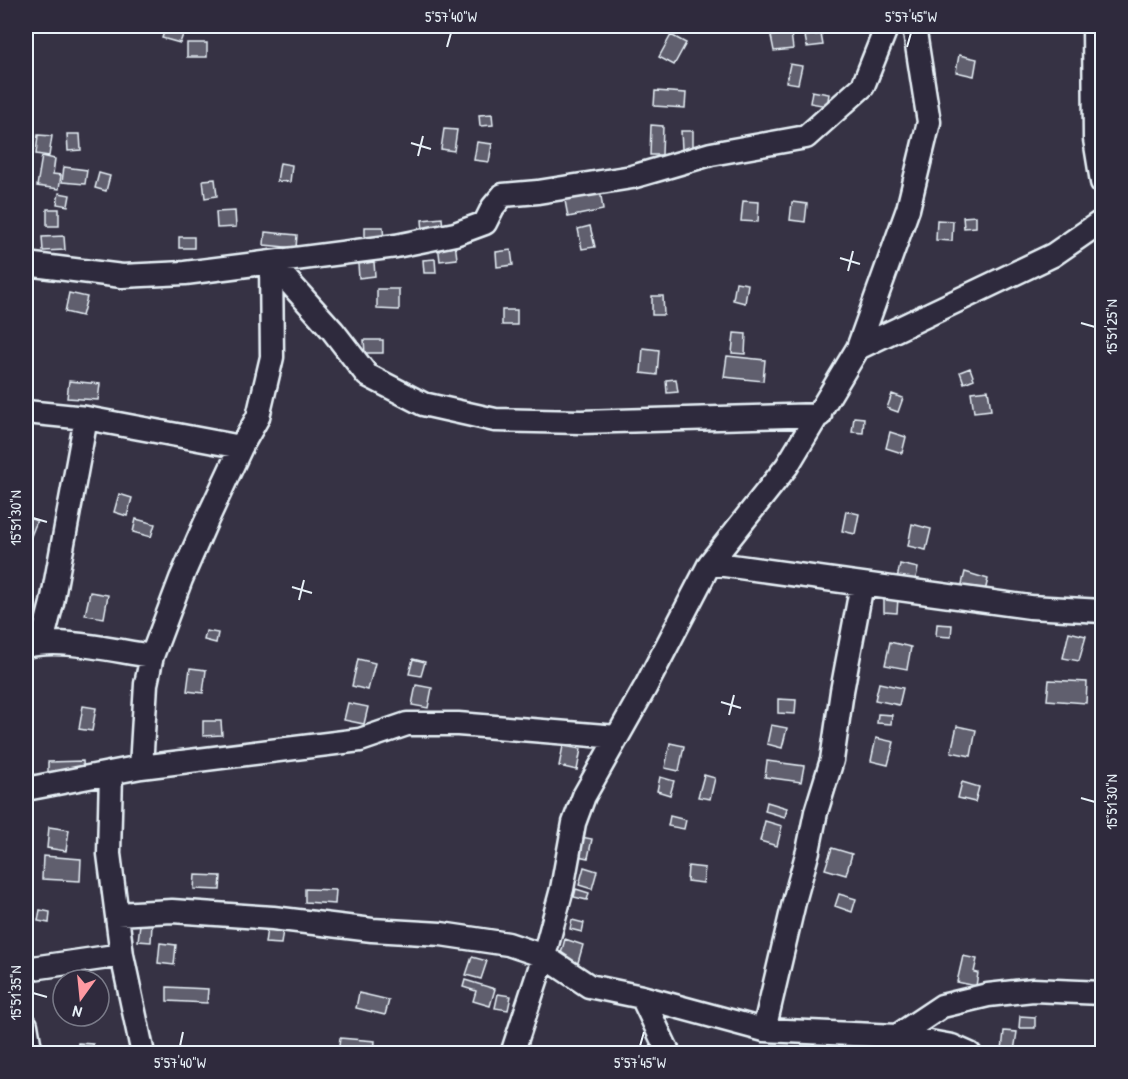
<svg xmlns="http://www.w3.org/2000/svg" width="1128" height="1079" font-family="'Patrick Hand',sans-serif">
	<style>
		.building { fill: #605e6e; stroke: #e8f1f8; stroke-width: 1.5 }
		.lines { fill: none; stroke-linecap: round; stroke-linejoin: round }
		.street-casing { stroke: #e8f1f8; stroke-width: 27 }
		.street { stroke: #2f2a3d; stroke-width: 22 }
		.ticks { fill: none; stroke: #e8f1f8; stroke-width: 2 }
		.neatline { fill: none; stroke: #e8f1f8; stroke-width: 2 }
		.ticks-label { font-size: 15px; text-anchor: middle; fill: #e8f1f8 }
	</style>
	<rect width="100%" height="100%" fill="#363244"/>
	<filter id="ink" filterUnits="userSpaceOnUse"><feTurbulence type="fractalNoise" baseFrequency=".0167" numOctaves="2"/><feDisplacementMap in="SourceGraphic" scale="12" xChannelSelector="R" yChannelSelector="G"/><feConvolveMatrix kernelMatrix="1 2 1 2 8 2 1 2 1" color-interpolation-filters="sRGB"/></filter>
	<g filter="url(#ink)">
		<path class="building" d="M166,26h20l-6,17 -18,-5z
			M791,33l2,16 -19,2 -3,-15z
			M821,34l2,11 -16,2 -2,-11z
			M671,35l15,8 -12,22 -15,-8z
			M187,43h20v14h-20z
			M959,55l18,4 -3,17 -18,-4z
			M790,64l12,2 -4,18 -12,-2z
			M655,91l31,2 -1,15 -31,-2z
			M812,91l17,3 -2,12 -17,-3z
			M492,114l1,11 -13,1 -1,-11z
			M651,125l12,1 -1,29h-12z
			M444,129l13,1 -3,21 -13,-2z
			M681,131h12v18h-11z
			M67,134h13l1,16 -13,1z
			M38,135l14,1 -3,20 -13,-2z
			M477,142l15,2 -3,18 -15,-2z
			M42,156l13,3 -2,15 8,1 -2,14 -22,-3z
			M280,163l12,2 -2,17 -13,-1z
			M64,167l23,3 -2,14 -23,-2z
			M99,173l11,3 -4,15 -11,-3z
			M215,179l2,17 -12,2 -2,-18z
			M600,189l3,21 -35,7 -4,-22z
			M59,193l11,2 -2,11 -11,-2z
			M743,201l16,1 -1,20 -17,-1z
			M792,202l15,2 -2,18 -15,-2z
			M47,209h12v17h-12z
			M235,211l1,16 -19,1 -1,-16z
			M976,216v11l-12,1 -1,-11z
			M442,218l1,12 -20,2 -1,-12z
			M937,220l16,1 -1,20 -16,-1z
			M590,226l5,21 -13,2 -4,-20z
			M365,227h18l1,17h-19z
			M265,232l32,3 -1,13 -32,-3z
			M64,236l1,14 -22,1 -1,-14z
			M179,237h15v11h-15z
			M455,242l2,17 -17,2 -2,-17z
			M511,250l2,15 -16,2 -1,-15z
			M435,259l1,14h-12l-1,-13z
			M374,262l1,14 -16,2 -1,-14z
			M736,282l12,2 -3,19 -12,-3z
			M377,289h22v21l-22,-1z
			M69,293l18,4 -5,19 -17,-4z
			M652,296h11l1,19h-12z
			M502,310h15v15h-15z
			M734,333l12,1 -1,20 -13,-1z
			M364,340h19v13h-18z
			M643,348l16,2 -2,25 -16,-2z
			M727,356l38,4 -2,21 -39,-4z
			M970,368l4,11 -10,4 -4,-11z
			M676,379l2,13 -11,1 -1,-13z
			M69,381l31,3 -2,16 -31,-2z
			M988,390l3,20 -17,2 -3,-20z
			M892,394l11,4 -5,14 -11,-4z
			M854,417l10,1 -1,15 -11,-1z
			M890,432l16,5 -4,16 -16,-5z
			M119,494l13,4 -5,18 -13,-4z
			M846,511l13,3 -4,20 -13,-3z
			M26,517l11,4 -6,15 -5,-2z
			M136,519l19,5 -4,13 -18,-5z
			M912,524l19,5 -5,21 -18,-4z
			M900,564l18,4 -3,14 -18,-3z
			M965,572l23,7 -4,16 -23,-7z
			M90,592l18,3 -4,23 -19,-3z
			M884,598h14l-1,15 -13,-1z
			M937,624l15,1 -1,12 -15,-1z
			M206,631l12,2 -2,10 -12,-3z
			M1069,632l17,4 -7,25 -16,-3z
			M890,642l21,5 -4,22 -22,-4z
			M358,659l17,4 -7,27 -16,-4z
			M413,659l12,3 -4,14 -12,-2z
			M190,668l16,2 -3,23 -16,-2z
			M1049,680l38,2 -1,21 -39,-3z
			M879,683l24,5 -4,17 -24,-5z
			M416,685l16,3 -4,20 -16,-3z
			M778,699l18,1 -1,14 -17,-1z
			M348,703l20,4 -4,17 -20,-4z
			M83,706l13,2 -4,23 -13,-2z
			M878,714l14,1 -1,9 -14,-1z
			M203,721h18l1,14 -19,1z
			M771,725l16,3 -5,20 -15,-4z
			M957,726l19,4 -5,26 -20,-4z
			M876,738l18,4 -6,23 -17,-4z
			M670,743l14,3 -5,25 -14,-3z
			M563,746l18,3 -4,21 -18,-4z
			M83,761l1,15 -36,1v-15z
			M767,761l37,5 -3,16 -36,-5z
			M704,775l11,3 -5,21 -12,-2z
			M660,777l14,4 -4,14 -13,-4z
			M962,782l17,5 -4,15 -17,-4z
			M767,802l20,6 -2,9 -20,-6z
			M670,816l16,4 -2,9 -16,-3z
			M765,821l17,5 -5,20 -17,-5z
			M49,827l20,3 -3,21 -19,-3z
			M576,836l16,3 -4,19 -15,-3z
			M832,848l20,6 -6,21 -21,-6z
			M43,856l38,3 -1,22 -38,-2z
			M688,866l17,2 -2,15 -16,-2z
			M584,867l13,4 -5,18 -13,-4z
			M195,875l26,1 -1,14 -26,-1z
			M305,889l31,1 -1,14 -30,-2z
			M576,889l13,4 -2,7 -13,-3z
			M839,894l17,5 -4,13 -17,-6z
			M40,910l10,2 -1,11 -11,-2z
			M572,920l12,3 -2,9 -12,-3z
			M140,924h12l-1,18 -13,-1z
			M267,928l16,2 -2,14 -16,-1z
			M565,939l18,6 -6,21 -18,-5z
			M160,943l16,2 -2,20 -16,-2z
			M963,956l14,3 -3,13 4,1 -2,13 -19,-4z
			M472,957l15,4 -6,18 -15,-4z
			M465,980l30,9 -5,17 -17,-5 3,-10 -13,-4z
			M167,987l41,2 -1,14 -40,-2z
			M359,993l30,7 -4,15 -29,-7z
			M498,994l13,2 -3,14 -13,-2z
			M1020,1016l15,1v11h-16z
			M1004,1031l13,1 -3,19 -12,-1z
			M340,1038l35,3 -1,13h-36z
			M78,1043l15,1 -1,10h-15z"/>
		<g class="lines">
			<g class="street-casing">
				<path id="street" d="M1094,26l1,113 7,43
					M271,262l62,69 34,44 56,29 72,16 86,2 239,-7
					M26,264l96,12 63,-3 211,-27 59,-12 30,-11 8,-16 10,-12 35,-3 94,-15 79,-23 95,-17 57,-51 24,-60
					M858,348l50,-139 21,-87 -15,-96
					M26,412l60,6 155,29
					M710,563l320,44 72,4
					M42,642l10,-39 34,-185
					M26,646c36,-9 88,5 126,10
					M141,767l5,-83 6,-28 29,-77 24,-55 36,-77 17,-30 14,-60 -1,-95
					M111,773l-2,81 13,101 21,99
					M26,789l115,-22 219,-27 47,-16h51l159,13
					M117,914l55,-3 101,7 99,12 69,4 67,10 36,12 45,30 53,11 122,33 133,6 55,10 18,8
					M26,969l96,-14
					M642,997l27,57
					M26,1025l5,29
					M764,1030l31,-132 13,-47 8,-39 16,-52 10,-69 20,-107
					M897,1036l45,-30 46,-11 45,-5 69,3
					M512,1054l32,-98 18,-67 12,-66 10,-27 62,-110 64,-123 77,-97 71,-118 195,-93 49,-34"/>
			</g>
			<use href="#street" class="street"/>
		</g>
	</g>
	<path class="ticks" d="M447,47l4,-14M907,47l4,-14M411,143l20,6M418,156l5,-20M840,258l20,6M848,271l5,-20M1081,323l14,4M33,518l14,4M292,587l20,6M299,600l5,-20M721,702l20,6M729,715l5,-20M1081,798l14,4M33,993l14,4M180,1046l3,-14M640,1046l4,-14"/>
	<rect width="1128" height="1079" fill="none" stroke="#2f2a3d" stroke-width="66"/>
	<g transform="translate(81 998) rotate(195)"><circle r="28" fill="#2f2a3d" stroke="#797a88" stroke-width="1.5"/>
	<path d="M0-4.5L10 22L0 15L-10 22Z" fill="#ff9aa2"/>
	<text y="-9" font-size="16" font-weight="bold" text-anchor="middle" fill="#e8f1f8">N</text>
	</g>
	<rect x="33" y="33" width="1062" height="1013" class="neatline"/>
	<g class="ticks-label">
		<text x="451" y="22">5°57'40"W</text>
		<text x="911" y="22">5°57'45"W</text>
		<text transform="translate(1112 327) rotate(-90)" y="5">15°51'25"N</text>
		<text transform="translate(16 518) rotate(-90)" y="5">15°51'30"N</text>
		<text transform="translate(1112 802) rotate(-90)" y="5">15°51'30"N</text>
		<text transform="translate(16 993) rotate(-90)" y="5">15°51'35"N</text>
		<text x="180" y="1068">5°57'40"W</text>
		<text x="640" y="1068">5°57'45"W</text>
	</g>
</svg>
